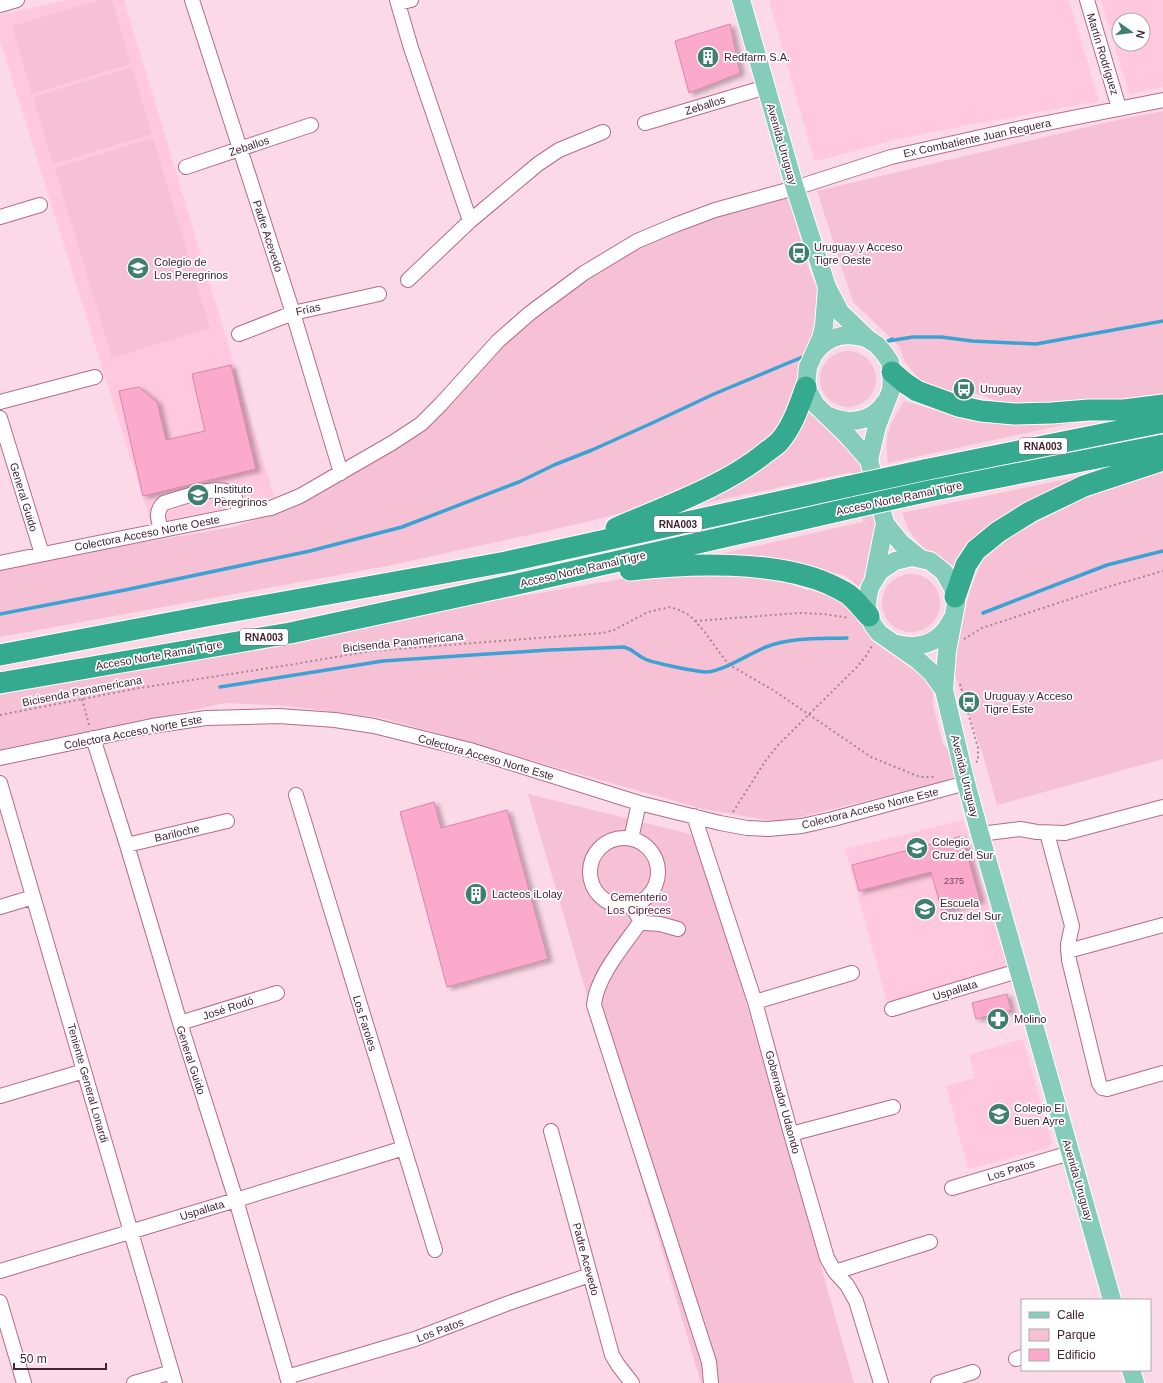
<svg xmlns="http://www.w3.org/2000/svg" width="1163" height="1383" font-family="Arial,sans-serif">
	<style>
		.built { fill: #ffc8dd; fill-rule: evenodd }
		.green { fill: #f6c0d5 }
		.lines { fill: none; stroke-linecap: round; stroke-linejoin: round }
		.stream { stroke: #3ca2d3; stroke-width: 3.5 }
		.building { fill: #fbaacb; stroke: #d487a7; filter: url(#shadow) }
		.minor-casing { stroke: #b56a8a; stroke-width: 16 }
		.major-casing { stroke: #fff; stroke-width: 20 }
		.highway-casing { stroke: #fff; stroke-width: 23 }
		.path { stroke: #a78693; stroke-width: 2; stroke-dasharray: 2 3; stroke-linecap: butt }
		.minor { stroke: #fff; stroke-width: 14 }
		.major { stroke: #86ccbb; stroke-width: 18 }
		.highway { stroke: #36aa8e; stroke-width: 21 }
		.highway-bridge-casing { stroke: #fff; stroke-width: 23; stroke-linecap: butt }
		.highway-bridge { stroke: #36aa8e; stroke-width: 21 }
		.labels { text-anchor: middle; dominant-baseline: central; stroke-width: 3.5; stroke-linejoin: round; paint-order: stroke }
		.number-label { font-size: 9px; fill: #714558 }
		.shield { fill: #fff; stroke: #7b656f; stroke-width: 1 }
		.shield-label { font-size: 10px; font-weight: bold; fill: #432331 }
		.street-label { font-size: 11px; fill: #432331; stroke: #fff }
		.poi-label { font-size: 11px; fill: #432331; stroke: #fff; text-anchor: start }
		.park-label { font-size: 11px; fill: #5a1538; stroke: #fff }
	</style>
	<defs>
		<filter id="shadow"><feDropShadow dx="4.5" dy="2.5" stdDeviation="2" flood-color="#0004"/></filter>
	</defs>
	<rect width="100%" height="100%" fill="#fcd9e6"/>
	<path class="built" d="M67,0h57l150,496 -10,4 -113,24 -151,-484v-25z
		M769,0h300l30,101 -162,30 -43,9 -77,21 -3,-1z
		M1101,0h62v87l-34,7zM1119,20h24v24h-24z
		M963,820l45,149 -120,36 -43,-156z
		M1023,1039l29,103 -5,6 -79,21 -22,-83 29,-8 -6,-23z"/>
	<path class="green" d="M100,0h12l19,64 -99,30 -20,-68z
		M132,67l20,67 -99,30 -20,-67z
		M1163,111v284l-46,5 -114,5 -11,-6 -20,-7 -11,-2 -25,1 -17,-12 -14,-17 -6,-16 -46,-44 -36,-111 300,-71z
		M153,138l57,190 -98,30 -57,-190z
		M780,194l10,8 20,71 9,18 3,16 -37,123 -35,26 -97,49 -75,19 -191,42 -387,71v-69l44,-9 190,-32 66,-23 125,-77 79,-87 69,-55 103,-58z
		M820 379a28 28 0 1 1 56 0a28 28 0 1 1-56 0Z
		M904,401l24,7 26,6 137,5 -203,44c-4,-29 1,-37 16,-62z
		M807,402l59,64 13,47 -15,78 -18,-15 -26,-6 -59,-10 -54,-3 156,-35 -12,-50 -178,38 49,-22z
		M1145,463l-80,29 -109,75c-17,-5 -35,-19 -45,-34 -4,-5 -6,-14 -9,-20z
		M1163,470v289l-166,46 -15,-53 -30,-86 18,-75 12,-30 28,-25 85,-43z
		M764,572l28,13 15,5 16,-3 78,64 32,34v20l10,39 7,7 5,19 -1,7 -11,5 -164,40 -76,-13 -320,-91 -96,-12 -62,-3 -225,49v-60l252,-45 240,-46 153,-26z
		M882 603a29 29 0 1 1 58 0a29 29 0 1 1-58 0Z
		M528,794l162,40 16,27 148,522h-153z"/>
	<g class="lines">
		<path class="stream" d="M892,339l-4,2 25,-4h28l31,4 64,3 127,-23
			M983,613l124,-48 56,-14
			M0,614l125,-24 185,-39 92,-24 117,-45 35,-17 38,-15 58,-26 64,-30 91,-38
			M220,687l163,-26 166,-11 75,-3c11,3 12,8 21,12 8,4 53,13 62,13 17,-1 43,-19 59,-25 25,-10 55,-8 81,-9"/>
	</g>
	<path class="building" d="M730,24l10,49 -51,20 -14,-52z
		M231,365l25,104 -113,27 -24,-105 20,-4 18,15 9,38 39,-9 -13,-57z
		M434,802l7,26 66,-18 41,149 -101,28 -47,-175z
		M962,836l18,64 -38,11 -11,-39 -72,19 -7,-26z
		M1007,994l4,16 -35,9 -4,-16z"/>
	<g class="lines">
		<g class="minor-casing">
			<path id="minor" d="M192,0l101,313 48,160
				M397,0l14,48 59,173
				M1087,0l32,108
				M398,3l13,-3
				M0,5l17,-5
				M645,123l121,-36
				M186,167l125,-42
				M0,217l40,-12
				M408,280l62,-59 68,-57 21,-14 44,-18
				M239,334l54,-21 86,-19
				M0,402l95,-25
				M0,418l42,136
				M161,530c-3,-11 -6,-19 3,-27 14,-4 60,-22 70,-7 3,5 4,13 6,18
				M0,563l271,-55 29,-12 92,-53 29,-19 20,-20 57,-63 32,-28 54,-40 53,-32 38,-16 40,-15 80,-22 96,-31 121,-27 151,-30
				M93,738l34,107 53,178 56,177 53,183
				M0,758l152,-32 54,-8 73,-2 56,4 39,6 96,24 169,53 81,20 27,5 21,1 34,-3 31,-7 133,-36
				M0,783l175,600
				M296,795l139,455
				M694,816l61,186 36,132 36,124 8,14 12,13 9,16 25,82
				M1047,833l25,93 -4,18 1,16 30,123 3,5 5,1 56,-16
				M980,834l40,-5 17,3 28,1 98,-26
				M590 872a34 34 0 1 1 68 0a34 34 0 1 1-68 0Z
				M631,839l8,-36
				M127,845l100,-24
				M0,907l33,-10
				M636,913l5,8 4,2 15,1 18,5
				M641,921c-16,23 -45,56 -47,84l115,357 2,21
				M1068,951l95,-26
				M755,1002l97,-29
				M892,1009l126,-38
				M180,1023l97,-30
				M0,1096l84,-25
				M551,1131l61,224 6,10 14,18
				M791,1134l102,-27
				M952,1188l118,-35
				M0,1271l236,-71 168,-52
				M835,1272l95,-30
				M0,1302l24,81
				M1016,1359l6,-2
				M287,1377l128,-38 91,-35 84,-29
				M134,1383l38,-11
				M938,1383l35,-11"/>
		</g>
		<g class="major-casing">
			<path id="major" d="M741,0l54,188 32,99 13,25 28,27 9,6 7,8 6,9 2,10 -1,18 -14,36 -8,34
				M827,288l-3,38 -3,12 -13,29 -2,20 10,18 31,30 22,25 16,63 -11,55
				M815,353c13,-18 33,-21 53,-14
				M829,416c20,9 44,6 56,-14
				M885,523l16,20 20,16
				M897,644c24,6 44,-2 55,-25
				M944,690l-13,-18 -12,-11 -40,-28 -6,-8 -4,-9 -2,-10 1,-10 2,-9 10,-16 15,-10 17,-4 18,4 14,11 9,16 3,16 -9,47 -3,39 22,93 14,51 132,466
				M1131,1370l4,13"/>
		</g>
		<g class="highway-casing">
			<path id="highway" d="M892,372l13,11 12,8 41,15 23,5 33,3 38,-1 37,-3h35l39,-5
				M924,470l239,-48
				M929,491l234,-46
				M616,528c48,-21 109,-42 149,-75 5,-4 10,-7 14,-11 14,-16 20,-36 27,-55
				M630,570c59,-7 144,-10 199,14 6,3 13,6 19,10 8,6 14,15 21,22
				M955,597l11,-32 10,-15 22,-18 32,-20 54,-26 79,-26
				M0,655l206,-39 300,-54 344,-76
				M0,683l290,-50 236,-51 330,-75"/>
		</g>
		<path class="path" d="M695,621l104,-8 25,1 25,4
			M964,639l18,-11 122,-40 59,-17
			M960,684l18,64v13l-2,1
			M82,699l7,26
			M0,715l139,-27 144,-22 88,-15 232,-18 11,-3 34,-18 22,-5 9,3 10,5 6,6 9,10 21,29 8,7 40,23 98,67 49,20h14
			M733,812l33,-52 13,-16 78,-77 9,-11 6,-10"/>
		<use href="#minor" class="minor"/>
		<use href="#major" class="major"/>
		<use href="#highway" class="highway"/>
		<g class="highway-bridge-casing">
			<path id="highway-bridge" d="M850,486l74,-16
				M856,507l73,-16"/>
		</g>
		<use href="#highway-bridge" class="highway-bridge"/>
	</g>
	<defs>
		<g id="building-disc" transform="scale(1.15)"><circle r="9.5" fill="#3f7f6d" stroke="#fff"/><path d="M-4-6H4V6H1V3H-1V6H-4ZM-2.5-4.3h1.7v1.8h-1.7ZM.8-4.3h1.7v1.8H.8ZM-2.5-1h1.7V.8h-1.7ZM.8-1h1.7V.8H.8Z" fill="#fff"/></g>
		<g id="bus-disc" transform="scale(1.15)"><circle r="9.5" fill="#3f7f6d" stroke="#fff"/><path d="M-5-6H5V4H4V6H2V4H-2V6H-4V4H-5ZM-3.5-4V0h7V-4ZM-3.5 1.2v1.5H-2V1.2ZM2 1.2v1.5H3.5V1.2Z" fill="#fff"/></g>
		<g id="school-disc" transform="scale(1.15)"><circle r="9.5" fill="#3f7f6d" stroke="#fff"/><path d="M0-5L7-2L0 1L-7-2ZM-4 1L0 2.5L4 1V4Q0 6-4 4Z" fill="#fff"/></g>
		<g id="pharmacy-disc" transform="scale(1.15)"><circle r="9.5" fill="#3f7f6d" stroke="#fff"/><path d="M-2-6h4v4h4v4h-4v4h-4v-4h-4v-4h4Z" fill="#fff"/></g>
	</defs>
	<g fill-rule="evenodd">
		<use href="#building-disc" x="708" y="57"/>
		<use href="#bus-disc" x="799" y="253"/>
		<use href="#school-disc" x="138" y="268"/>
		<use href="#bus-disc" x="964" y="389"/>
		<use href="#school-disc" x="198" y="495"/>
		<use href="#bus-disc" x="969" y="702"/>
		<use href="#school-disc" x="917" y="848"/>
		<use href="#building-disc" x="476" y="894"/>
		<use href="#school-disc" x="925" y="909"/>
		<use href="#pharmacy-disc" x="998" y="1019"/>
		<use href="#school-disc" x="999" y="1114"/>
	</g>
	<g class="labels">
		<g class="number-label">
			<text x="954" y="881">2375</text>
		</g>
		<g class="shield">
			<rect x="1019" y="438" width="48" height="16" rx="3"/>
			<rect x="654" y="516" width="48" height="16" rx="3"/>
			<rect x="240" y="629" width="48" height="16" rx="3"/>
		</g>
		<g class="shield-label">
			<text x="1043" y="446">RNA003</text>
			<text x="678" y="524">RNA003</text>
			<text x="264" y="637">RNA003</text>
		</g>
		<g class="street-label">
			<text transform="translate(1103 54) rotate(73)">Martín Rodríguez</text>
			<text transform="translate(705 105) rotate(-17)">Zeballos</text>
			<text transform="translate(977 138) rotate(-12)">Ex Combatiente Juan Reguera</text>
			<text transform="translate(782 144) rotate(74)">Avenida Uruguay</text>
			<text transform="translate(249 146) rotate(-18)">Zeballos</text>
			<text transform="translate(268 236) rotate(72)">Padre Acevedo</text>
			<text transform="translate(308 309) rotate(-13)">Frías</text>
			<text transform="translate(24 497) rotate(73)">General Guido</text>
			<text transform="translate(899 498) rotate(-12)">Acceso Norte Ramal Tigre</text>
			<text transform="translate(147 533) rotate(-11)">Colectora Acceso Norte Oeste</text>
			<text transform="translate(583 569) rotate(-13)">Acceso Norte Ramal Tigre</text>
			<text transform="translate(403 642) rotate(-6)">Bicisenda Panamericana</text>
			<text transform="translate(159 655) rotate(-10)">Acceso Norte Ramal Tigre</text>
			<text transform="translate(82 691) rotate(-11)">Bicisenda Panamericana</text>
			<text transform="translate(133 732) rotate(-11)">Colectora Acceso Norte Este</text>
			<text transform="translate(486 757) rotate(16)">Colectora Acceso Norte Este</text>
			<text transform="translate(965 776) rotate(76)">Avenida Uruguay</text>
			<text transform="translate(870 808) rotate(-14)">Colectora Acceso Norte Este</text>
			<text transform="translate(177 833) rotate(-13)">Bariloche</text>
			<text transform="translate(955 990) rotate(-17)">Uspallata</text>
			<text transform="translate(228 1008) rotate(-18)">José Rodó</text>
			<text transform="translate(365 1023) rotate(73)">Los Faroles</text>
			<text transform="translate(191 1060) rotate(72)">General Guido</text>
			<text transform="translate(88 1083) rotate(74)">Teniente General Lonardi</text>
			<text transform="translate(783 1102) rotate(75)">Gobernador Udaondo</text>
			<text transform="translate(1011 1170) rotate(-17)">Los Patos</text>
			<text transform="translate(1078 1180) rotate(74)">Avenida Uruguay</text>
			<text transform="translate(202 1210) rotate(-17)">Uspallata</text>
			<text transform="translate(586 1259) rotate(75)">Padre Acevedo</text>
			<text transform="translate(440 1330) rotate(-21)">Los Patos</text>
		</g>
		<g class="poi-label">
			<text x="724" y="57">Redfarm S.A.</text>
			<text x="814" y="247">Uruguay y Acceso<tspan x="814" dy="13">Tigre Oeste</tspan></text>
			<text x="154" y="262">Colegio de<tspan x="154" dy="13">Los Peregrinos</tspan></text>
			<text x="980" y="389">Uruguay</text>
			<text x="214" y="489">Instituto<tspan x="214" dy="13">Peregrinos</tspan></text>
			<text x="984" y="696">Uruguay y Acceso<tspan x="984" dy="13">Tigre Este</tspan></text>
			<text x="932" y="842">Colegio<tspan x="932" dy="13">Cruz del Sur</tspan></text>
			<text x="492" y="894">Lacteos iLolay</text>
			<text x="940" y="903">Escuela<tspan x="940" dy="13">Cruz del Sur</tspan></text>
			<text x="1014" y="1019">Molino</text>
			<text x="1014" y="1108">Colegio El<tspan x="1014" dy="13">Buen Ayre</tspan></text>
		</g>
		<g class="park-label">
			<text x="639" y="897">Cementerio<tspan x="639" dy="13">Los Cipreces</tspan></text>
		</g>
	</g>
	<rect x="1021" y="1299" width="130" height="72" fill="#ffffff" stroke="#b4a7ad"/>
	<rect x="1029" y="1312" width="20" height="6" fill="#86ccbb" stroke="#b4a7ad"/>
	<text x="1057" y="1319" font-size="12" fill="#432331">Calle</text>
	<rect x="1029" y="1329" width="20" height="12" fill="#f6c0d5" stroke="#b4a7ad"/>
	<text x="1057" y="1339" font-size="12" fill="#432331">Parque</text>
	<rect x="1029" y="1349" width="20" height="12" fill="#fbaacb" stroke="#b4a7ad"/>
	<text x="1057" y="1359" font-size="12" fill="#432331">Edificio</text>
	<g transform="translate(1131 32) rotate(104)"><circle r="19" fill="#ffffff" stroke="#b4a7ad"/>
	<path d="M0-3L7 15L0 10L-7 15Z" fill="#3f7f6d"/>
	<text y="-6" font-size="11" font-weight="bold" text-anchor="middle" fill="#432331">N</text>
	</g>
	<path d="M14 1363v6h92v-6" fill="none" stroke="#432331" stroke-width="2"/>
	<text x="20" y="1363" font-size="12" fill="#432331" stroke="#ffffff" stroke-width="3" paint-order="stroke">50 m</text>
</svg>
